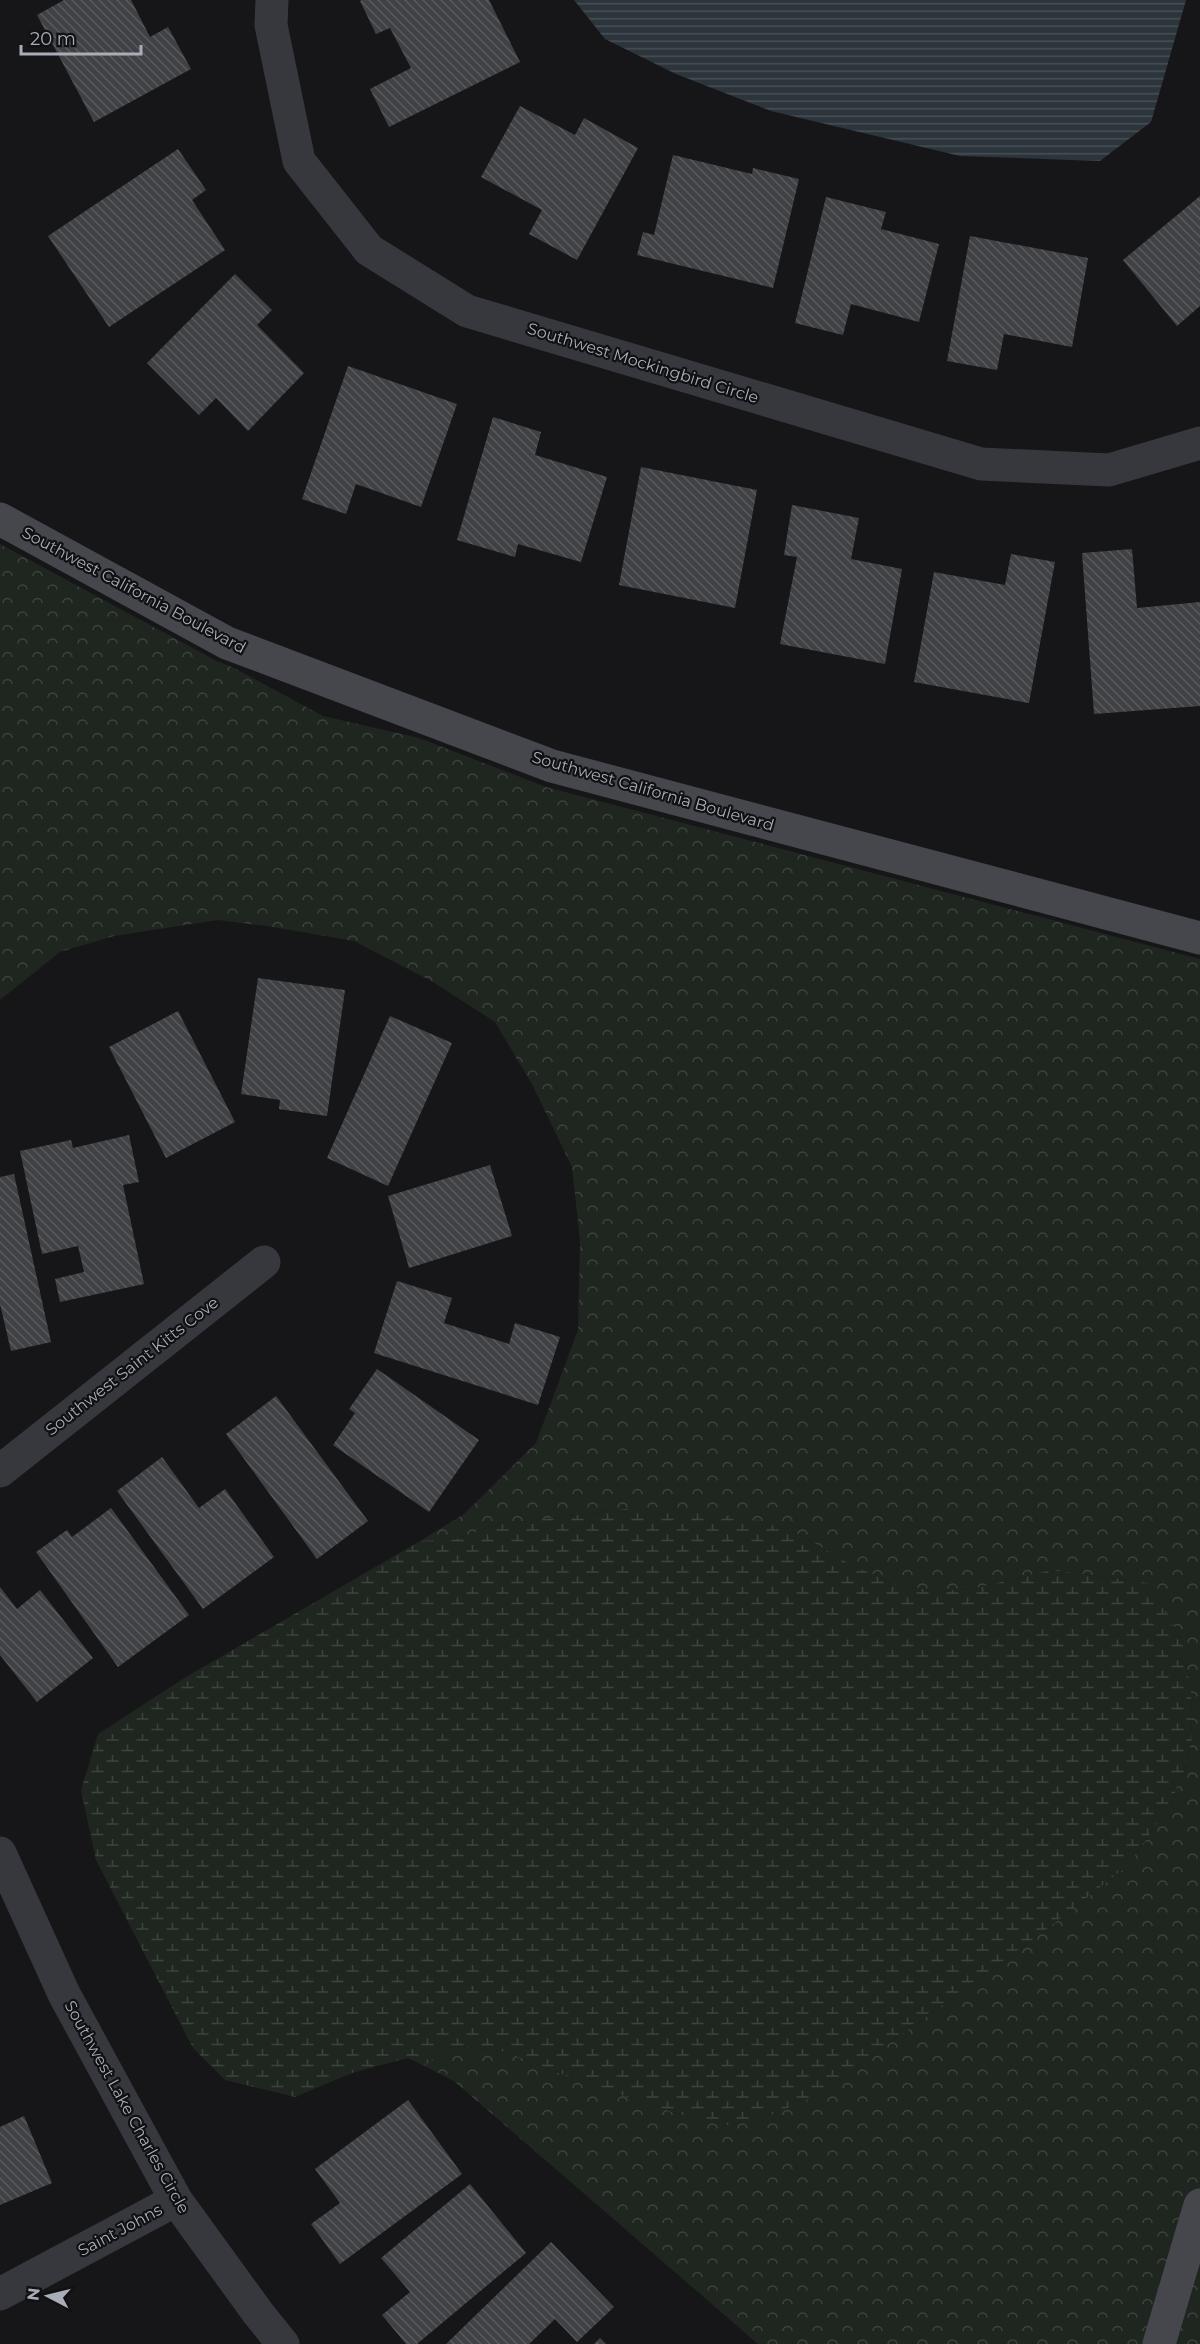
<svg xmlns="http://www.w3.org/2000/svg" width="1200" height="2344" font-family="Montserrat,sans-serif">
	<style>
		.forest { fill: url(#forest-crowns) }
		.wetland { fill: url(#wetland-marsh) }
		.water { fill: url(#water-rules) }
		.building { fill: url(#building-back-hatch) }
		.lines { fill: none; stroke-linecap: round; stroke-linejoin: round }
		.street { stroke: #37383d; stroke-width: 33 }
		.secondary { stroke: #45474d; stroke-width: 33 }
		.labels { text-anchor: middle; dominant-baseline: central; stroke-width: 4.5; stroke-linejoin: round; paint-order: stroke }
		.street-label { font-size: 16px; fill: #a8adb8; stroke: #111113 }
	</style>
	<defs>
		<pattern id="forest-crowns" width="20" height="18" patternUnits="userSpaceOnUse" patternTransform="scale(1.5)"><rect width="20" height="18" fill="#1e261f"/><path d="M2 6a3 3 0 1 1 6 0M12 15a3 3 0 1 1 6 0" fill="none" stroke="#3c433d"/></pattern>
		<pattern id="wetland-marsh" width="20" height="14" patternUnits="userSpaceOnUse" patternTransform="scale(1.5)"><rect width="20" height="14" fill="#1e261f"/><path d="M1 5h8M5 5V1M11 12h8M15 12V8" fill="none" stroke="#3c433d"/></pattern>
		<pattern id="water-rules" width="6" height="5" patternUnits="userSpaceOnUse" patternTransform="scale(1.5)"><rect width="6" height="5" fill="#2c353c"/><path d="M0 2.5h6" fill="none" stroke="#485056"/></pattern>
		<pattern id="building-back-hatch" width="6" height="6" patternUnits="userSpaceOnUse" patternTransform="scale(1.5)"><rect width="6" height="6" fill="#404145"/><path d="M-1 5l2 2M0 0l6 6M5-1l2 2" fill="none" stroke="#595a5e"/></pattern>
	</defs>
	<rect width="100%" height="100%" fill="#161618"/>
	<path class="forest" d="M0,544l215,116 19,8 89,48 96,22 127,49 654,172v1385h-442l-303,-262 -30,-16 19,-18 27,-1 35,5 84,33 95,31 133,-21 225,-163 84,-66 31,-43 25,-45 9,-40 -1,-48 -9,-49 -34,-58 -97,-13 -79,19 -36,2 -40,-6 -48,-22 -48,-28 -42,-15 -133,-11 -129,16 -40,14 -36,2 44,-27 72,-71 42,-113 2,-89 -8,-74 -39,-81 -38,-64 -62,-40 -79,-41 -87,-15 -49,-6 -104,16 -54,16 -60,48z"/>
	<path class="wetland" d="M625,1509l67,3 66,8 42,15 48,28 48,22 40,6 36,-2 79,-19 97,13 34,58 9,49 1,48 -9,40 -25,45 -31,43 -84,66 -225,163 -57,24 -33,6 -43,-9 -95,-31 -84,-33 -35,-5 -27,1 -19,18 -17,-8 -56,15 -57,24 -70,-17 -32,-32 -97,-188 -15,-70 17,-56 88,-57 234,-136 36,-2 40,-14z"/>
	<path class="water" d="M574,0h612l-35,122 -51,39 -140,-5 -189,-45 -95,-37 -71,-35z"/>
	<path class="building" d="M64,0h67l19,37 18,-10 23,42 -97,53 -57,-107z
		M362,0h127l31,62 -131,65 -19,-38 41,-21 -21,-40 -14,6 -16,-33z
		M520,106l55,29 9,-17 54,30 -61,112 -48,-26 13,-24 -61,-33z
		M178,149l28,41 -14,10 33,50 -116,77 -61,-91z
		M673,155l79,19 1,-6 46,11 -26,109 -136,-33 6,-23 11,3z
		M1200,196v110l-23,20 -54,-66z
		M826,197l60,15 -5,17 58,15 -20,78 -68,-18 -8,31 -48,-12z
		M970,236l118,22 -16,89 -68,-13 -7,36 -50,-9z
		M235,274l37,36 -15,15 47,48 -56,58 -32,-33 -17,17 -52,-52z
		M348,366l109,38 -36,103 -65,-23 -10,30 -44,-15z
		M493,417l48,15 -6,23 72,22 -26,85 -63,-18 -3,13 -58,-17z
		M641,467l116,23 -22,118 -116,-23z
		M792,505l67,13 -8,41 51,10 -17,95 -105,-20 17,-87 -13,-2z
		M1132,549l5,59 63,-6v104l-106,8 -12,-161z
		M1011,554l44,8 -26,141 -115,-21 20,-110 71,13z
		M258,978l87,12 -18,126 -48,-7 1,-9 -39,-6z
		M178,1011l57,111 -69,36 -57,-111z
		M390,1016l62,27 -64,143 -61,-28z
		M129,1135l10,47 -16,3 21,99 -84,18 -5,-23 29,-7 -6,-26 -36,8 -22,-103 51,-11 2,8z
		M490,1165l22,71 -103,32 -21,-72z
		M14,1174l37,168 -40,9 -11,-47v-127z
		M397,1281l55,17 -8,25 65,21 6,-21 45,14 -22,68 -164,-52z
		M377,1369l102,71 -50,72 -96,-67 22,-32 -6,-4z
		M276,1396l92,125 -51,38 -91,-125z
		M162,1457l37,51 26,-19 49,68 -71,52 -86,-118z
		M111,1508l78,107 -71,52 -82,-115 31,-22 5,7z
		M0,1587l17,22 23,-19 53,68 -56,44 -37,-47z
		M408,2100l54,74 -122,90 -29,-40 29,-21 -25,-34z
		M24,2116l28,67 -52,22v-78z
		M470,2184l56,69 -109,91h-11l-24,-29 28,-23 -29,-34z
		M551,2242l63,65 -37,35 -22,-23 -26,25h-83z
		M600,2338l6,6h-12z"/>
	<g class="lines">
		<path class="street" d="M272,0l-1,25 28,136 70,89 98,61 514,153 128,6 91,-27
			M0,1471l264,-209
			M0,1853l64,141 112,206 82,113 25,31
			M0,2294l176,-94"/>
		<path class="secondary" d="M0,519l227,124 325,123 648,172
			M1159,2344l41,-139"/>
	</g>
	<g class="labels">
		<g class="street-label">
			<text transform="translate(643 363) rotate(17)">Southwest Mockingbird Circle</text>
			<text transform="translate(134 590) rotate(28)">Southwest California Boulevard</text>
			<text transform="translate(653 791) rotate(16)">Southwest California Boulevard</text>
			<text transform="translate(132 1366) rotate(-38)">Southwest Saint Kitts Cove</text>
			<text transform="translate(127 2107) rotate(61)">Southwest Lake Charles Circle</text>
			<text transform="translate(120 2230) rotate(-28)">Saint Johns</text>
		</g>
	</g>
	<g transform="translate(48 2296) rotate(277)" stroke="#111113" stroke-width="4.5" paint-order="stroke">
	<path d="M0-4.5L10 22L0 15L-10 22Z" fill="#a8adb8"/>
	<text y="-9" font-size="16" font-weight="bold" text-anchor="middle" fill="#a8adb8">N</text>
	</g>
	<path d="M21 45v9h120v-9" fill="none" stroke="#a8adb8" stroke-width="3"/>
	<text x="30" y="45" font-size="18" fill="#a8adb8" stroke="#111113" stroke-width="4.5" paint-order="stroke">20 m</text>
</svg>
